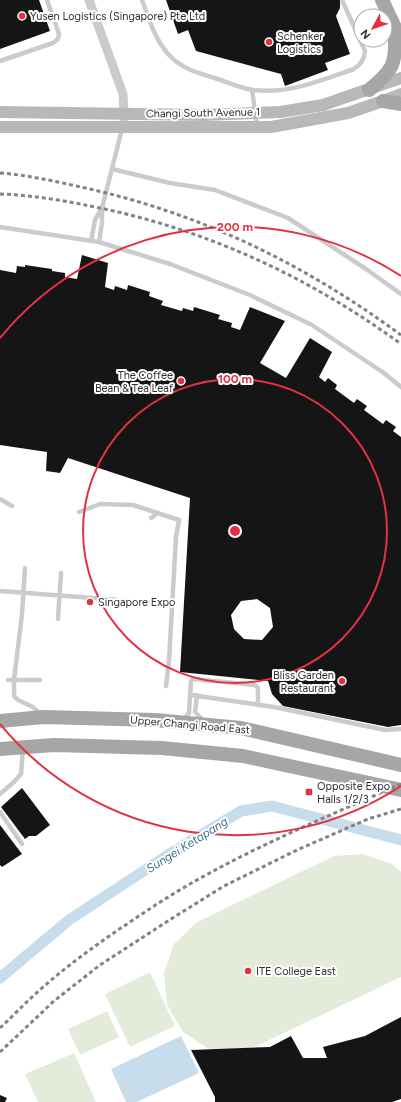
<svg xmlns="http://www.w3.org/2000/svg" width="401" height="1102" font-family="Figtree,sans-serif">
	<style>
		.green { fill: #e4ebdb }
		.water { fill: #c8ddeb }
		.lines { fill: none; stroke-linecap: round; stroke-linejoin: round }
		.canal { stroke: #c8ddeb; stroke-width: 11 }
		.building { fill: #151515; fill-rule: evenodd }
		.lane { stroke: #cbcbcb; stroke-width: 4.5 }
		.street { stroke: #cbcbcb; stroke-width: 9 }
		.secondary { stroke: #b8b8b8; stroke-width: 12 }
		.primary { stroke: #a6a6a6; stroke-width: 14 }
		.rail { stroke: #838383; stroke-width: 3; stroke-dasharray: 4 3; stroke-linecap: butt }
		.ring { fill: none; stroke: #e23242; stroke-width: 2 }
		.poi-dot { fill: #e23242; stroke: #fff; stroke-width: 1.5 }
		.labels { text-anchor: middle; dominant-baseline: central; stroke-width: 4; stroke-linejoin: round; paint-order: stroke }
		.poi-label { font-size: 11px; fill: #2e2e2e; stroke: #fff; text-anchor: start }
		.street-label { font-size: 11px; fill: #2e2e2e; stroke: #fff }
		.water-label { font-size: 12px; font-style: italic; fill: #3d708e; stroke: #fff }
		.centre { fill: #e23242; stroke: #fff; stroke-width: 2 }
		.ring-label { font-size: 12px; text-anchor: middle; font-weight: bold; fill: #e23242; stroke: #fff; stroke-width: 4; stroke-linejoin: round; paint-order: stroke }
	</style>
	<rect width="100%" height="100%" fill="#fff"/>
	<path class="green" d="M363,854l29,10 9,8v105l-161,77 -31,-5 -26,-17 -16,-27 -3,-32 10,-29 23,-22 137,-66z
		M150,972l25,54 -45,21 -25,-53z
		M107,1011l12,26 -39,18 -12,-26z
		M74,1053l22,49h-58l-13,-28z"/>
	<path class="water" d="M181,1036l18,37 -62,29h-11l-15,-33z"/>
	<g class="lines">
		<path class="canal" d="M0,978l69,-58 102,-67 70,-42 31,-5 129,34"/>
	</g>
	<path class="building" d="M0,0h39l11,31 -50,18z
		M166,0h174v8l-4,8 14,38 -25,9 3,7 -43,16 -4,-12 -85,-23 -8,-21 -10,4z
		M82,255l26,8 -3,24 9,3 1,-4 12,4 1,-5 22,7 -1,4 14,5 -2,4 21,6 1,-3 10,3 1,-4 26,8 -2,4 14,4 -1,4 9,3 10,-23 35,14 -25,42 26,15 24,-40 22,14 -13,25 6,5 3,-4 9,7 -2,4 19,14 3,-4 10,7 -3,4 19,14 3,-4 10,7 -3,4 8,6v288l-13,2 -105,-21 -11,-12 -4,-13 -88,-9 10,-174 -122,-40 -8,15 -14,-2 1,-19 -47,-7v-175l16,3 1,-7 8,1v-2l27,4v2l13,2v4l12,2zM257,599l13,9 3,19 -11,13 -18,-1 -10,-10 -3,-14 10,-14z
		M22,788l28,37 -14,11h-7l-4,3 -24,-32z
		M0,825l22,29 -20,13 -2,-2z
		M401,1017v82l-9,3h-177v-5l-24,-47 79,-3 21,-11 12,22h24l-4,-11 42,-11z
		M0,1095l7,3 -2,4h-5z"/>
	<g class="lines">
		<path class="lane" d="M142,0c7,19 13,40 27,55 12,13 28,18 46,23 12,4 25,10 38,12 37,4 66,-9 101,-21 7,-5 10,-9 11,-18l-23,-51
			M0,61l53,-18 5,-4 1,-5 -12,-34
			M252,90l5,35
			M112,169l58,14 45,7 73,28 78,51 35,25
			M0,227l99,15 71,22 80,31 62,30 72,48 17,14
			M91,241l4,-21 7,-12 20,-79
			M99,242l3,-19v-13
			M0,499l12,7
			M79,512l21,-8 33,1 46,15 -3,17 -7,124 -3,25
			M151,518l7,-5
			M25,568l-3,46 -8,66v16l4,4 15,7 8,8
			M0,591l172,13
			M58,619l3,-46
			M8,680h32
			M191,695l83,12 111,23 16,-1
			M197,695l-2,17 8,8
			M183,720l6,-7 2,-32 2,-2 62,6 3,3v17
			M0,794l14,-12 7,-8 2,-25
			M0,812l22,32"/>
		<path class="street" d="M89,0l34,94 1,19v7"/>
		<path class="secondary" d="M0,112l204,3 76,-3 43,-7 78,-27
			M0,127h271l77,-14 35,-12 18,-7"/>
		<path class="primary" d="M382,0l17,36
			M369,90c28,-23 26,-27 26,-62
			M383,101l18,3
			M0,721l43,-4 112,3 86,8 160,37
			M0,749l54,-4 108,3 81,8 158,34"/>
		<path class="rail" d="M0,173c27,2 54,8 81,14 119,26 222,76 320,148
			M0,194c30,1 61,6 90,12 113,22 218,70 311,138
			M0,1028c14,-13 27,-27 42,-40 34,-30 74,-57 112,-82 77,-50 163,-85 247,-122
			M0,1052l54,-51 46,-36 71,-46 53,-33 73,-36 71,-31 33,-10"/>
	</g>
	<g class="ring">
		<circle cx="235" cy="531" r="152"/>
		<path d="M401 786A304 304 0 0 1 0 724M0 338A304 304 0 0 1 401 276"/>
	</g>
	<g class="poi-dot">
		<circle cx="22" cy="16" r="4"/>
		<circle cx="269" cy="42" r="4"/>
		<circle cx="181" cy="381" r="4"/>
		<circle cx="90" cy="602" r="4"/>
		<circle cx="342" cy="681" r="4"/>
		<rect x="305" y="788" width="8" height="8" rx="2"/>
		<circle cx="248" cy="971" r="4"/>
	</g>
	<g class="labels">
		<g class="poi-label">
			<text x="30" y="16">Yusen Logistics (Singapore) Pte Ltd</text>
			<text x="277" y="36">Schenker<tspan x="277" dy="13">Logistics</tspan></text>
			<text x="173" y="375" text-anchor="end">The Coffee<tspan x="173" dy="13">Bean &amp; Tea Leaf</tspan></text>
			<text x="98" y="602">Singapore Expo</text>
			<text x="334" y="675" text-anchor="end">Bliss Garden<tspan x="334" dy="13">Restaurant</tspan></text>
			<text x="317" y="786">Opposite Expo<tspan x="317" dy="13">Halls 1/2/3</tspan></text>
			<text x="256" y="971">ITE College East</text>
		</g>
		<g class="street-label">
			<text transform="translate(203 113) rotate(-1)">Changi South Avenue 1</text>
			<text transform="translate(190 725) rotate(5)">Upper Changi Road East</text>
		</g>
		<g class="water-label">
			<text transform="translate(187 845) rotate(-32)">Sungei Ketapang</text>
		</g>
	</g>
	<circle cx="235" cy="531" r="6" class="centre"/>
	<g class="ring-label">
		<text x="235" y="231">200 m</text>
		<text x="235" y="383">100 m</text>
	</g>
	<g transform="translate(373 28) rotate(230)"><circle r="19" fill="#ffffff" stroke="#ababab"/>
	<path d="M0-3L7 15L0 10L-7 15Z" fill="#e23242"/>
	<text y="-6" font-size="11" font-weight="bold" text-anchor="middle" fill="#2e2e2e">N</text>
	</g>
</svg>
